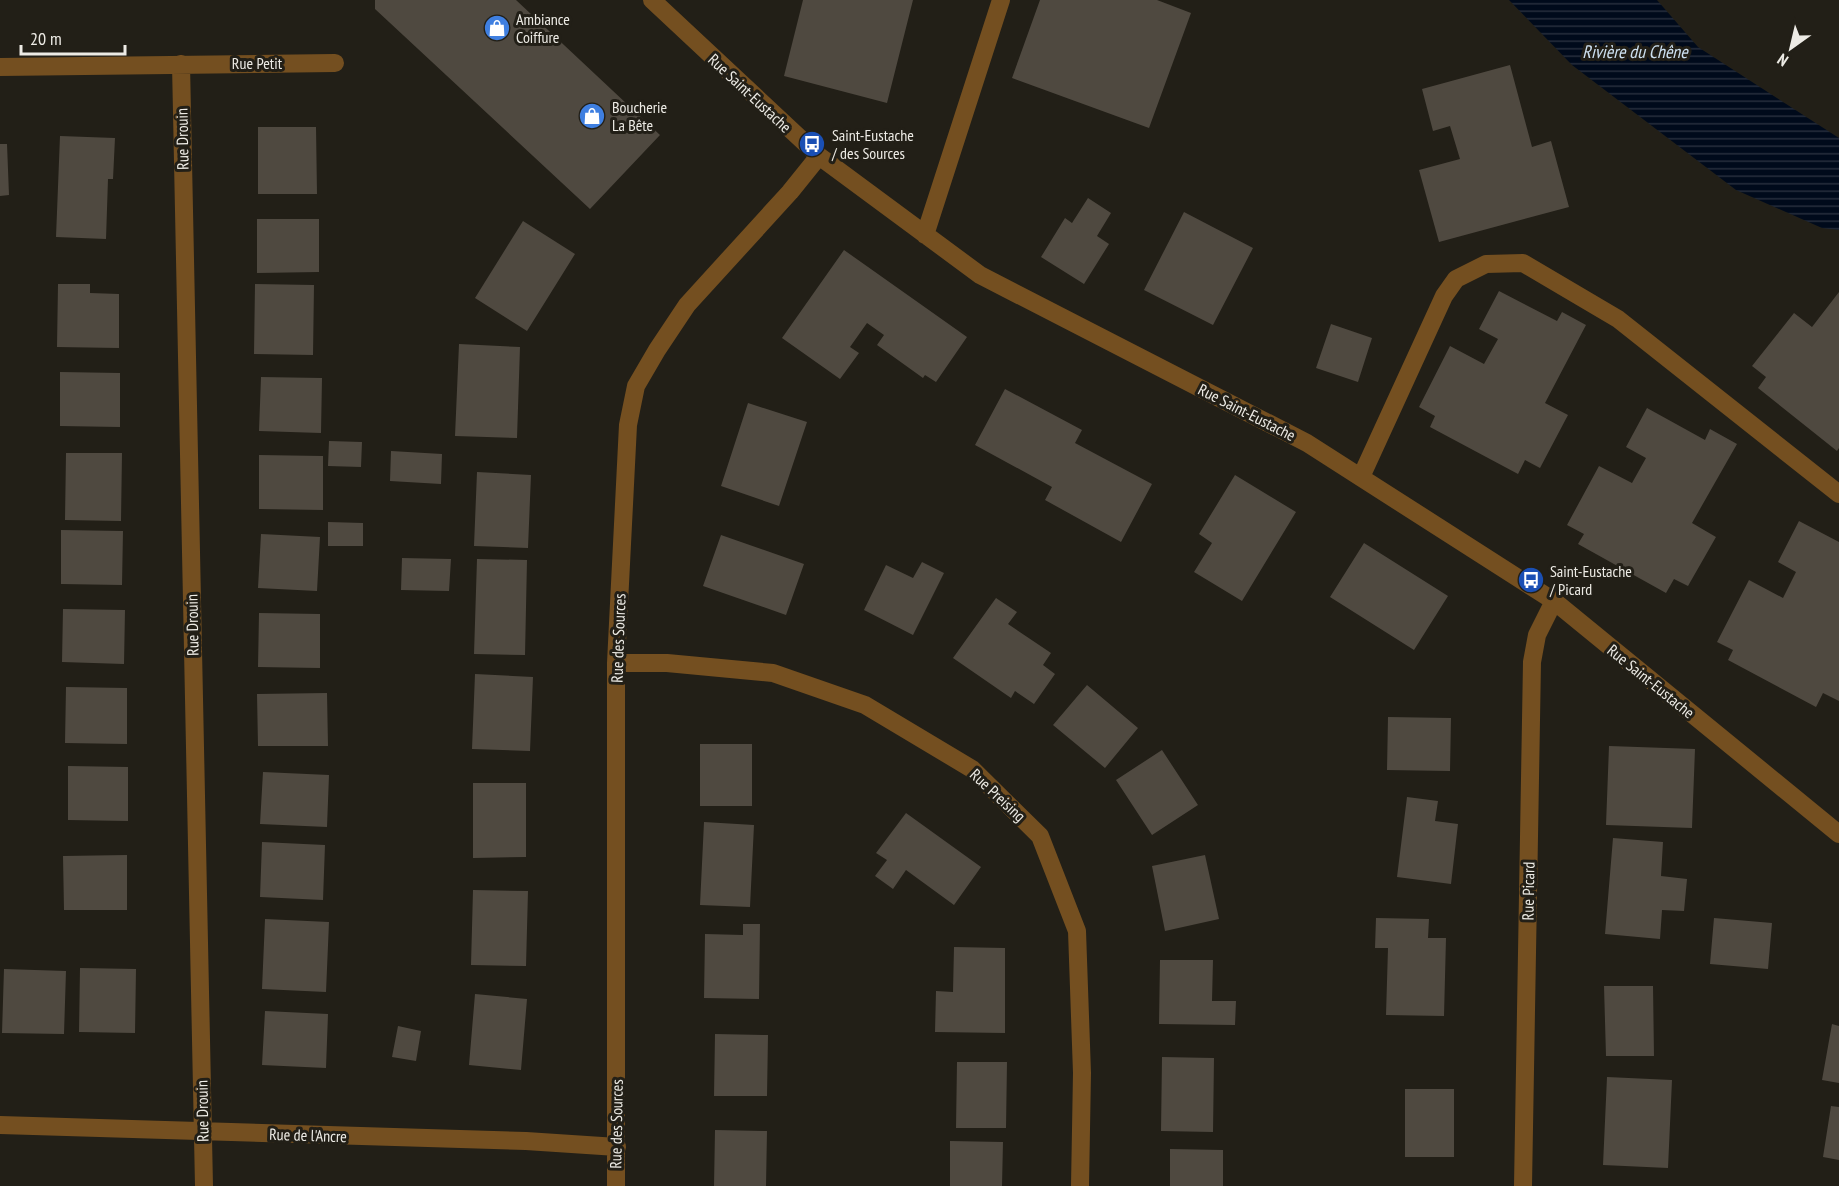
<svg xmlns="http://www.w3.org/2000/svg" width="1839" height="1186" font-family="'PT Sans Narrow',sans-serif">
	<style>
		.water { fill: url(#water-rules) }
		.building { fill: #4f4940 }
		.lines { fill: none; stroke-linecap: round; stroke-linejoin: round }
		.minor { stroke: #744f20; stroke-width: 18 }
		.labels { text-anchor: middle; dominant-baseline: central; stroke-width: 6; stroke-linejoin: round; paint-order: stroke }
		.poi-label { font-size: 16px; fill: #edebe5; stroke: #221f17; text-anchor: start }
		.street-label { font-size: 16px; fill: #edebe5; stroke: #221f17 }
		.water-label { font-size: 18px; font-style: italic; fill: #cde0f0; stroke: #221f17 }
	</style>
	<defs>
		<pattern id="water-rules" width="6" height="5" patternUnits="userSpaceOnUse" patternTransform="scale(1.5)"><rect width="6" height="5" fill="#000a1b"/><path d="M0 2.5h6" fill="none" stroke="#262e3c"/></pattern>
	</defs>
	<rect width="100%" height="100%" fill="#221f17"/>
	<path class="water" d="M1509,0h148l41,47 141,91v92l-17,-2 -86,-38 -164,-125z"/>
	<path class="building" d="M375,0h141l144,135 -70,74 -215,-200z
		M803,0h110l-26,103 -103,-27z
		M1040,0h117l34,13 -42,115 -137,-50z
		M1510,65l22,82 19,-6 18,66 -130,35 -20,-72 41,-11 -10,-33 -17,5 -11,-42z
		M258,127h58l1,67h-59z
		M60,136l55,2 -2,41h-5l-2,60 -50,-2z
		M0,144h7l2,51 -9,1z
		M1088,198l23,15 -14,23 12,8 -25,40 -43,-27 24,-39 7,5z
		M1184,212l69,36 -40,77 -69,-35z
		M257,219h62v53l-62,1z
		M523,221l52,33 -48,77 -52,-33z
		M844,250l123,87 -31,45 -11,-7 -2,3 -46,-33 7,-10 -17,-12 -17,24 9,6 -19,26 -58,-41z
		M58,284h32v9l29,1v54l-62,-1z
		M255,284l59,1 -1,70 -59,-1z
		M1499,291l58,30 5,-9 24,13 -41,78 23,12 -28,53 -15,-8 -7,14 -88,-47 5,-11 -16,-9 31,-61 34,18 14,-25 -19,-10z
		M1839,292v156l-2,3 -79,-63 8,-11 -14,-11 42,-53 18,14z
		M1331,324l41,14 -14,44 -42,-14z
		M459,344l61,3 -3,91 -62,-2z
		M60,372l60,1v54l-60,-1z
		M261,377l61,1 -1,55 -62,-2z
		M1005,389l77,41 -7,13 77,41 -31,58 -76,-42 7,-13 -77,-42z
		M748,403l59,19 -28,84 -58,-20z
		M1647,408l58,32 5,-11 27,15 -45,79 24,14 -28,49 -14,-7 -8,14 -88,-49 6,-10 -17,-9 32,-59 33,17 14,-25 -20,-11z
		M329,441l33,1 -1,25 -33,-1z
		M391,451l51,3 -1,30 -51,-3z
		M66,453h56l-1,68 -56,-1z
		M259,455l64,1v54l-64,-1z
		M477,472l54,3 -3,73 -54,-2z
		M1235,475l61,37 -54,89 -48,-29 18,-29 -13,-9z
		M1799,521l40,21v159l-16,-8 -7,14 -88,-47 5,-10 -16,-8 32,-62 34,18 13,-26 -18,-10z
		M328,522l35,1v23h-35z
		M61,530l62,1 -1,54 -61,-1z
		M261,534l59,3 -3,54 -59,-3z
		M721,535l83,29 -18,51 -83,-29z
		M1364,543l84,53 -34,54 -84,-53z
		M402,558l49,1 -2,32 -48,-1z
		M477,559l50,1 -2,95 -51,-1z
		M922,562l22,11 -31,62 -49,-25 22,-45 27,13z
		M996,598l21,14 -9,12 43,29 -8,12 12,9 -21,30 -19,-13 -4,7 -58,-40z
		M63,609l62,1 -1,54 -62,-2z
		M259,613l61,1v54l-62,-1z
		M475,674l58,3 -3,74 -58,-2z
		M1087,685l51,43 -33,40 -52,-43z
		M66,687l61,1v56l-62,-1z
		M327,693l1,53h-70l-1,-52z
		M1388,717l63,1 -1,53 -63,-1z
		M700,744h52v62h-52z
		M1609,746l86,3 -3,79 -86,-3z
		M1162,750l36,55 -46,30 -36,-55z
		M68,766l60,1v54l-60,-1z
		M263,772l66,3 -2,52 -67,-3z
		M473,783h53v74l-53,1z
		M1407,797l31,4 -3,20 23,3 -7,60 -54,-7z
		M906,813l75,54 -27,38 -48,-35 -13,19 -18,-13 12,-16 -11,-7z
		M704,822l50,3 -4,82 -50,-2z
		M1613,838l50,4 -2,34 26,3 -3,32 -22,-1 -2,29 -55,-5z
		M262,842l63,3 -2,55 -63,-3z
		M127,855v55h-63l-1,-54z
		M1205,855l14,64 -54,12 -13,-65z
		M473,890l55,1 -2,75 -55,-1z
		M1376,918l53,1 -1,19h18l-2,78 -58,-1 2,-67h-13z
		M1714,918l58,5 -4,46 -58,-5z
		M265,919l64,3 -3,70 -64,-3z
		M743,924h17l-1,75 -55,-1 1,-64 38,1z
		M954,947l51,1v85l-70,-1 1,-41 17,1z
		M1160,960h53l-1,41h24l-1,24 -76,-1z
		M80,968l56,1 -1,64 -56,-1z
		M4,969l62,2 -2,63 -62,-1z
		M1604,986h49l1,70h-48z
		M475,994l52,5 -6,71 -52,-5z
		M265,1011l63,3 -2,54 -64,-3z
		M1832,1024l7,2v57l-17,-3z
		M398,1026l23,5 -5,30 -24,-4z
		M715,1034l53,1 -1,61h-53z
		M1162,1057l52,1 -1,74 -52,-1z
		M957,1062h50l-1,66h-50z
		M1607,1077l65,3 -4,88 -65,-3z
		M1405,1089h49v68h-49z
		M1831,1106l8,1v53l-16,-3z
		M715,1130l52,1 -1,55h-52z
		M950,1141l53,1 -1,44h-52z
		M1170,1149l53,1v36h-53z"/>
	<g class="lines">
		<path class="minor" d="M652,0l167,156 161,119 327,168 247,158 285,233
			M181,64l23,1122
			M0,67l335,-4
			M925,235l76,-235
			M1361,477l83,-181 12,-17 30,-15 37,-1 95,56 221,175
			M616,663h51l106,10 92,32 107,64 68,67 37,95 5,142 -2,113
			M0,1125l526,16 91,6
			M616,1186v-523l12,-238 8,-39 21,-36 30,-45 103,-113 29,-36
			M1523,1186l9,-524 5,-27 17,-34"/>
	</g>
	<defs>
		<g id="shop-disc" transform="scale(1.35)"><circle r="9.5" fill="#3f7fe0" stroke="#221f17"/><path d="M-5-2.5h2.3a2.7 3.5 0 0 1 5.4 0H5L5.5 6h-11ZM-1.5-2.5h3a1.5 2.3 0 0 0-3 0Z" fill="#fff"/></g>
		<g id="bus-disc" transform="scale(1.35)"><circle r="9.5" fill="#1a4fb4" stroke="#221f17"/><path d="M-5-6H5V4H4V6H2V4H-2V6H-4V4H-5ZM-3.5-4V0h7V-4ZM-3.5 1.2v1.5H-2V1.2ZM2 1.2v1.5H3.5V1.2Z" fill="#fff"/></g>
	</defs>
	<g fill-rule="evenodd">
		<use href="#shop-disc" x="497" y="28"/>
		<use href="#shop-disc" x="592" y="116"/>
		<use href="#bus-disc" x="812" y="144"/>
		<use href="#bus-disc" x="1531" y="580"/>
	</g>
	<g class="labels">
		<g class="poi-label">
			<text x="516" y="19">Ambiance<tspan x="516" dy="18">Coiffure</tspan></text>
			<text x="612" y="107">Boucherie<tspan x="612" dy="18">La Bête</tspan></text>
			<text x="832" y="135">Saint-Eustache<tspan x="832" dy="18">/ des Sources</tspan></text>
			<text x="1550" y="571">Saint-Eustache<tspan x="1550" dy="18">/ Picard</tspan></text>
		</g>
		<g class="street-label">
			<text x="257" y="63">Rue Petit</text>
			<text transform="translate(750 93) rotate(43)">Rue Saint-Eustache</text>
			<text transform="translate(182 139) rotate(-91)">Rue Drouin</text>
			<text transform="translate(1247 412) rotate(27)">Rue Saint-Eustache</text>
			<text transform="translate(192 625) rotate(-91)">Rue Drouin</text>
			<text transform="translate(618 638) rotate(-88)">Rue des Sources</text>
			<text transform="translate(1651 681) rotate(39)">Rue Saint-Eustache</text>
			<text transform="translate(998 795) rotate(43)">Rue Preising</text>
			<text transform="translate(1528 891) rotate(-89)">Rue Picard</text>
			<text transform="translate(202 1111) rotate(-91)">Rue Drouin</text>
			<text transform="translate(616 1124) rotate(-89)">Rue des Sources</text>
			<text transform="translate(308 1135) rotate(2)">Rue de l'Ancre</text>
		</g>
		<g class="water-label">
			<text x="1635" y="51">Rivière du Chêne</text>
		</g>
	</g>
	<g transform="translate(1791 48) rotate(214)" stroke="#221f17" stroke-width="4.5" paint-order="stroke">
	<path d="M0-4.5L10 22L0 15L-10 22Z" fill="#edebe5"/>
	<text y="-9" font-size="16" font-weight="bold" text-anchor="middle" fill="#edebe5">N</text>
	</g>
	<path d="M21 45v9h104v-9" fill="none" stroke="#edebe5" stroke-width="3"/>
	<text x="30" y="45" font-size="18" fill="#edebe5" stroke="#221f17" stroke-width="4.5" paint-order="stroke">20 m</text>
</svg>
